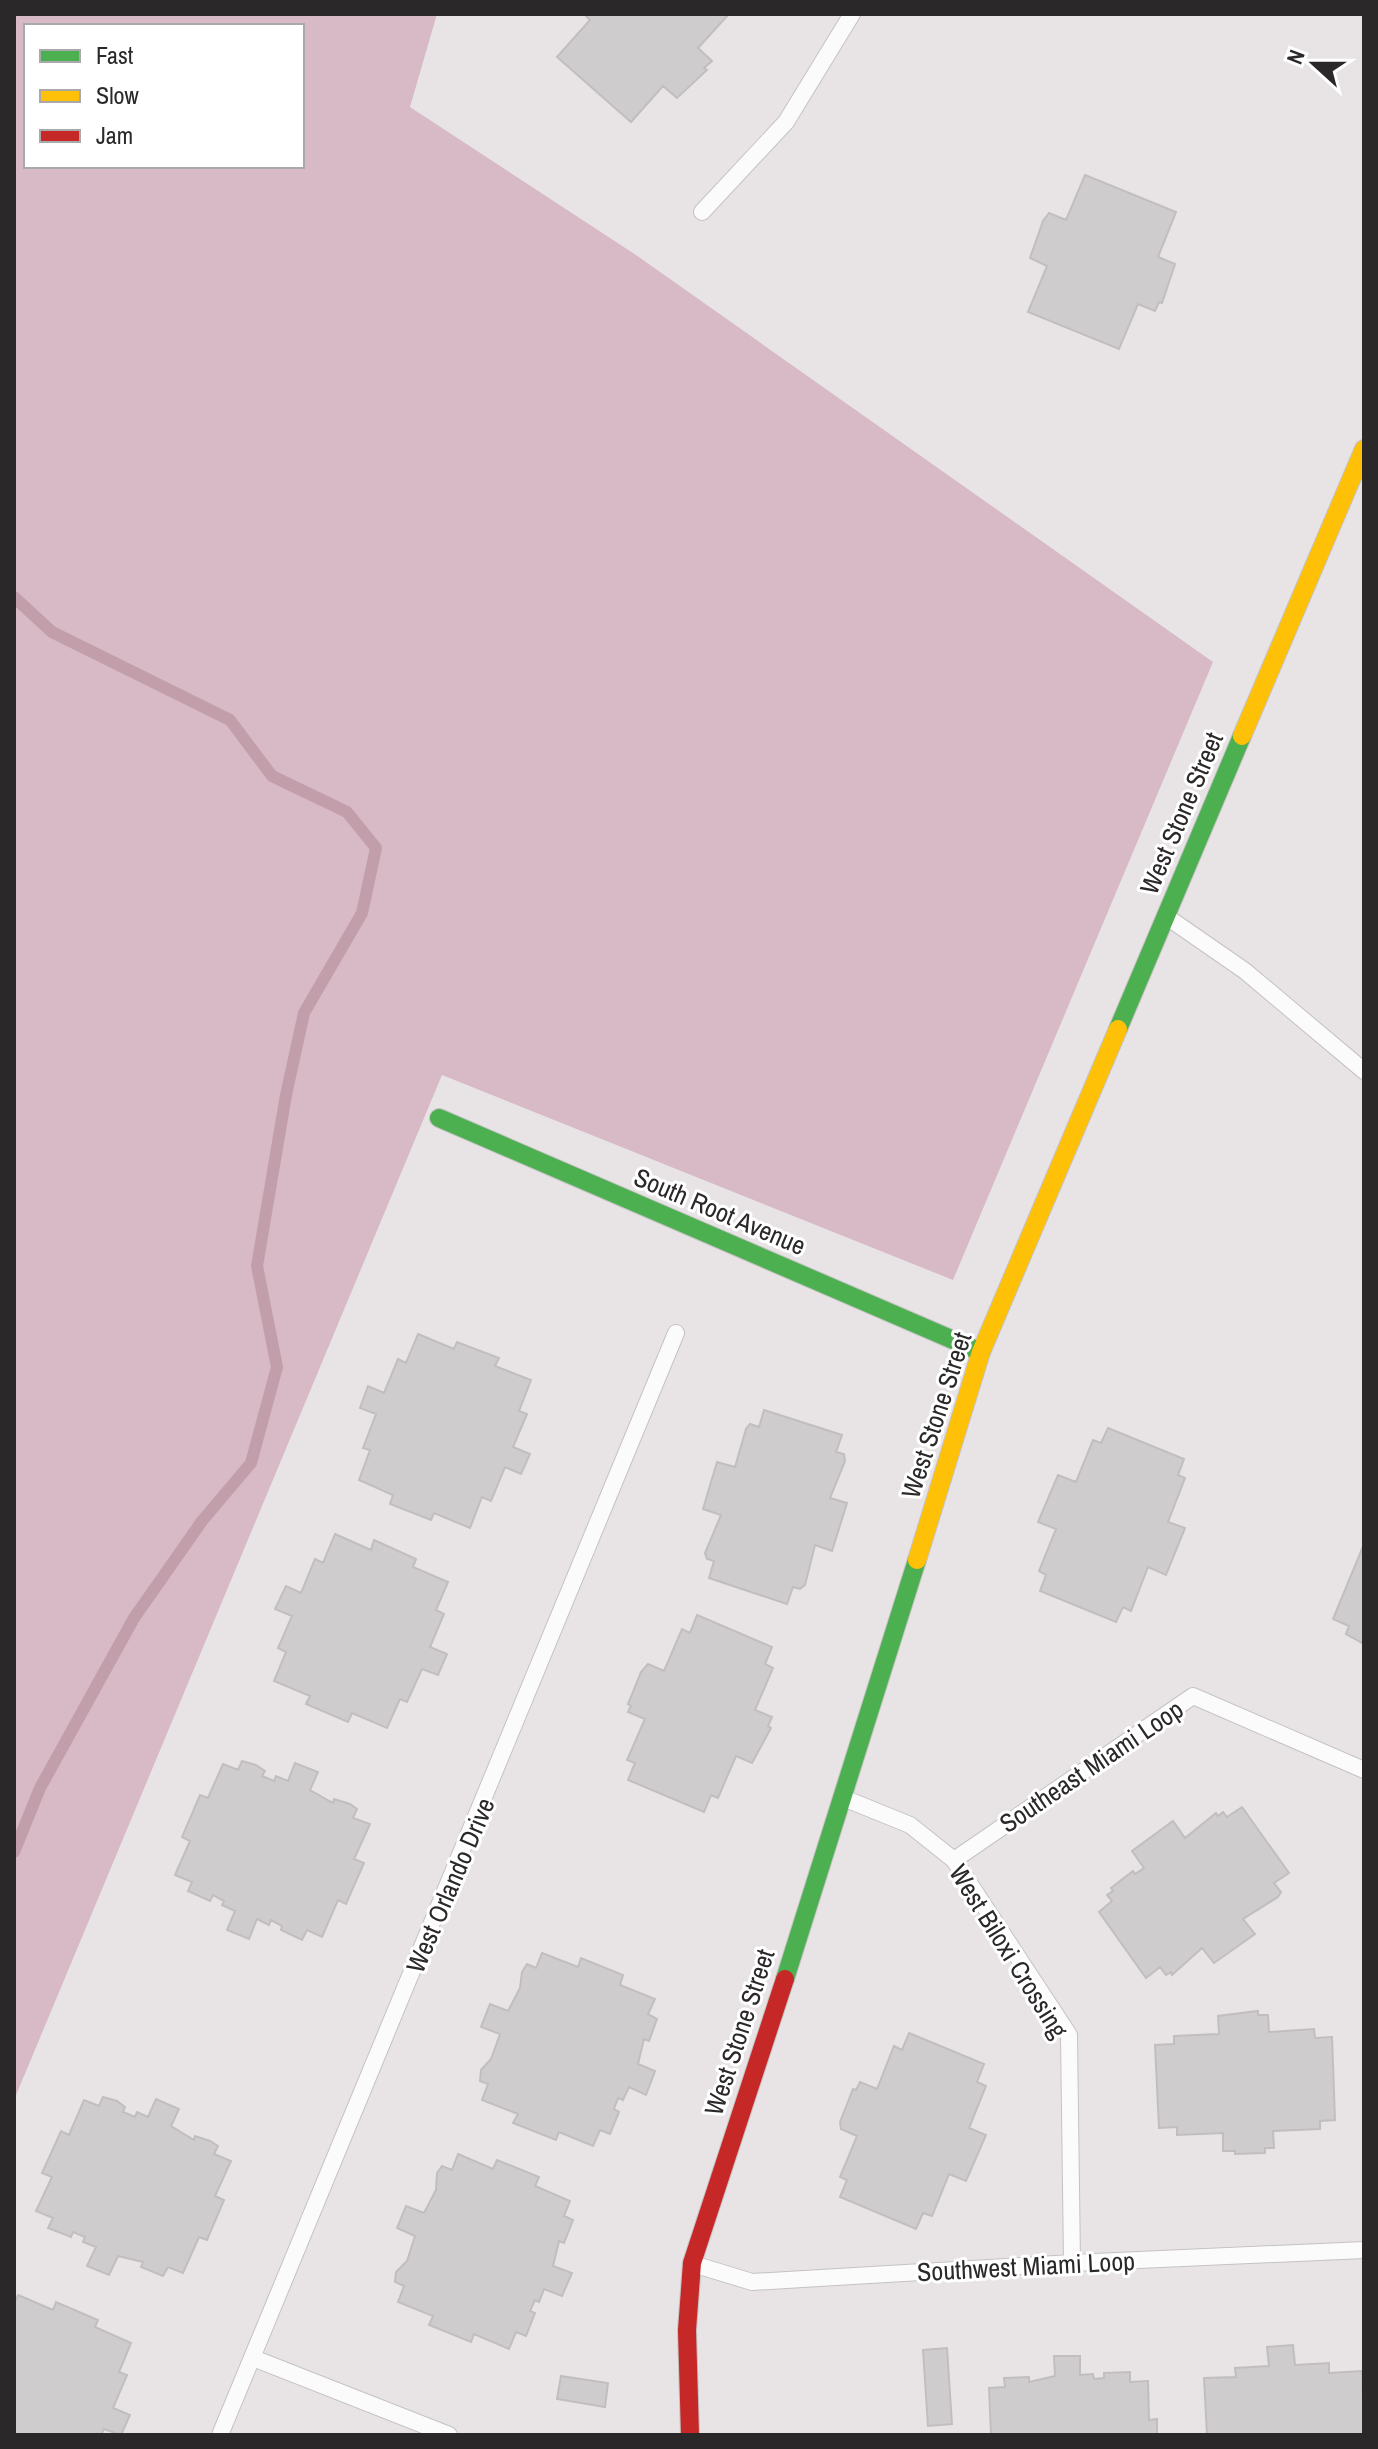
<svg xmlns="http://www.w3.org/2000/svg" width="1378" height="2449" font-family="'Archivo Narrow',sans-serif">
	<style>
		.forest { fill: #d8bac6; fill-rule: evenodd }
		.lines { fill: none; stroke-linecap: round; stroke-linejoin: round }
		.stream { stroke: #c29eab; stroke-width: 12 }
		.building { fill: #cfcccd; stroke: #c2bec0; stroke-width: 2 }
		.lane-casing { stroke: #c5c2c4; stroke-width: 18 }
		.fast-casing { stroke: #c5c2c4; stroke-width: 20 }
		.slow-casing { stroke: #c5c2c4; stroke-width: 20 }
		.jam-casing { stroke: #c5c2c4; stroke-width: 20 }
		.lane { stroke: #fcfbfb; stroke-width: 16 }
		.fast { stroke: #4caf50; stroke-width: 18 }
		.slow { stroke: #ffc107; stroke-width: 18 }
		.jam { stroke: #c62828; stroke-width: 18 }
		.labels { text-anchor: middle; dominant-baseline: central; stroke-width: 6; stroke-linejoin: round; paint-order: stroke }
		.street-label { font-size: 26px; fill: #2b2829; stroke: #fff }
	</style>
	<rect width="100%" height="100%" fill="#e8e4e6"/>
	<path class="forest" d="M14,14h423l-27,93 226,148 577,407 -260,618 -511,-205 -428,1025zM26,26h276v140h-276z"/>
	<g class="lines">
		<path class="stream" d="M14,597l38,35 178,88 42,56 75,36 29,36 -14,65 -58,100 -18,82 -29,171 20,101 -26,96 -49,58 -68,97 -94,170 -26,64"/>
	</g>
	<path class="building" d="M584,14h145l-31,34 14,13 -8,7 3,2 -30,28 -14,-12 -32,36 -74,-65 33,-37z
		M1085,175l91,37 -18,45 17,7 -13,39 -3,-1 -4,9 -17,-7 -19,45 -91,-37 19,-46 -17,-8 13,-37 6,-8 17,7z
		M418,1334l36,15 3,-7 42,16 -4,8 36,14 -12,31 8,3 -14,33 17,7 -9,20 -16,-7 -14,34 -9,-4 -12,31 -36,-15 -3,7 -41,-16 3,-9 -34,-15 11,-30 -7,-2 13,-34 -16,-6 8,-22 16,7 14,-34 8,4z
		M764,1410l78,25 -6,17 8,2 1,7 -15,37 17,5 -15,48 -17,-6 -10,40 -5,4 -7,-2 -6,17 -78,-26 5,-17 -7,-2 -2,-6 16,-38 -18,-6 14,-47 18,5 11,-38 4,-5 9,3z
		M1108,1428l76,31 -6,16 7,3 -17,44 17,6 -19,47 -18,-8 -17,44 -8,-4 -7,15 -76,-31 6,-16 -7,-4 17,-42 -18,-7 20,-47 18,7 17,-42 8,3z
		M335,1534l36,16 3,-10 42,19 -3,8 35,15 -12,28 8,4 -14,33 17,7 -9,21 -16,-6 -15,33 -7,-3 -13,29 -35,-15 -4,9 -42,-18 4,-8 -36,-15 12,-29 -8,-4 14,-32 -17,-7 11,-23 15,7 14,-34 8,4z
		M1364,1544v100l-18,-10 3,-8 -16,-7z
		M697,1615l75,32 -7,17 8,4 -18,42 17,7 -4,9 3,2 -19,35 -16,-7 -18,42 -7,-3 -7,17 -76,-32 7,-17 -8,-3 18,-41 -17,-7 3,-6 -3,-2 13,-32 7,-8 16,7 18,-42 8,4z
		M242,1761l14,4 9,6 -3,5 12,5 2,-5 12,5 7,-18 23,9 -8,18 23,13 1,-4 16,5 7,5 -4,9 17,6 -16,35 10,4 -18,41 -8,-4 -16,37 -15,-7 -5,10 -21,-10 1,-4 -11,-6 -2,5 -12,-6 -8,20 -22,-9 8,-19 -13,-6 2,-4 -11,-6 -3,6 -22,-10 4,-9 -17,-7 15,-34 -8,-4 18,-42 8,3 15,-34 15,6z
		M1242,1807l47,66 -15,10 7,9 -3,5 -35,22 12,15 -41,29 -12,-15 -30,27 -1,-3 -5,3 -6,-8 -14,11 -47,-66 13,-11 -5,-6 6,-4 -2,-3 22,-17 2,3 9,-6 -12,-17 41,-30 12,17 31,-25 2,3 5,-4 4,5z
		M542,1953l36,14 3,-9 42,17 -3,10 35,14 -7,15 9,5 -8,22 -5,-2 -6,25 17,7 -9,24 -17,-8 -6,13 -5,-2 -4,11 5,3 -9,22 -10,-4 -7,16 -34,-14 -3,8 -43,-17 5,-9 -36,-14 6,-16 -8,-3 1,-11 10,-11 9,-25 -19,-7 9,-23 18,7 12,-23 2,-16 5,-8 9,4z
		M1258,2011v4h10l1,17 45,-3 1,9 17,-1 3,83 -15,1v8l-47,2 1,17h-9v5l-30,1v-3h-12v-18l-46,2v-8l-18,1 -4,-83 19,-1v-8l45,-2 -1,-18z
		M909,2033l75,31 -7,18 9,4 -17,42 17,7 -20,46 -17,-7 -17,42 -9,-3 -7,16 -76,-32 7,-17 -7,-3 17,-41 -16,-7 -1,-7 13,-33 3,1 4,-8 17,7 17,-43 8,4z
		M103,2097l14,4 8,6 -2,5 12,5 2,-5 11,5 8,-18 23,10 -8,17 23,14 1,-4 15,5 8,5 -4,8 17,7 -16,35 9,4 -17,40 -8,-3 -16,36 -15,-6 -5,9 -22,-9 2,-5 -25,-6 -9,19 -22,-9 9,-19 -13,-5 2,-5 -12,-5 -2,5 -23,-9 5,-10 -17,-7 16,-34 -10,-4 19,-42 8,4 15,-35 15,6z
		M458,2154l35,15 4,-9 42,17 -4,9 35,15 -6,15 9,4 -9,23 -5,-2 -6,25 19,7 -10,23 -18,-7 -5,13 -4,-2 -5,11 5,2 -9,23 -10,-4 -7,17 -35,-15 -3,8 -42,-17 4,-9 -35,-14 6,-16 -9,-4 1,-10 11,-11 8,-25 -18,-8 9,-22 18,7 12,-23 1,-17 5,-7 10,4z
		M18,2295l35,15 3,-8 42,18 -3,7 36,16 -12,29 8,3 -14,33 17,7 -9,20 -17,-6 -3,6h-87v-130z
		M1293,2345l2,20 34,-2v10l33,-2 2,64h-157l-3,-57 32,-1 -1,-9 34,-2 -2,-19z
		M947,2348l5,76 -24,2 -5,-76z
		M1054,2356h26v19l13,-1 1,5 10,-1v-5l26,-1v10l18,-1 1,39 8,-1v16h-166l-2,-47 16,-1 -1,-9 25,-1v5l26,-6z
		M561,2376l47,7 -3,24 -48,-8z"/>
	<g class="lines">
		<g class="lane-casing">
			<path id="lane" d="M702,212l84,-90 66,-108
				M1167,917l78,54 119,100
				M846,1799l64,26 44,35 115,175 3,228
				M954,1860l239,-164 171,74
				M693,2264l59,18 320,-19 292,-13
				M253,2358l196,77
				M220,2435l456,-1102"/>
		</g>
		<g class="fast-casing">
			<path id="fast" d="M1118,1029l124,-293
				M439,1118l542,234
				M785,1979l132,-419"/>
		</g>
		<g class="slow-casing">
			<path id="slow" d="M1242,736l122,-287
				M917,1560l64,-208 137,-323"/>
		</g>
		<g class="jam-casing">
			<path id="jam" d="M690,2435l-3,-105 5,-67 93,-284"/>
		</g>
		<use href="#lane" class="lane"/>
		<use href="#fast" class="fast"/>
		<use href="#slow" class="slow"/>
		<use href="#jam" class="jam"/>
	</g>
	<g class="labels">
		<g class="street-label">
			<text transform="translate(1181 813) rotate(-67)">West Stone Street</text>
			<text transform="translate(720 1211) rotate(23)">South Root Avenue</text>
			<text transform="translate(936 1415) rotate(-72)">West Stone Street</text>
			<text transform="translate(1091 1766) rotate(-34)">Southeast Miami Loop</text>
			<text transform="translate(450 1885) rotate(-67)">West Orlando Drive</text>
			<text transform="translate(1009 1951) rotate(58)">West Biloxi Crossing</text>
			<text transform="translate(739 2032) rotate(-72)">West Stone Street</text>
			<text transform="translate(1026 2266) rotate(-3)">Southwest Miami Loop</text>
		</g>
	</g>
	<rect width="1378" height="2449" fill="none" stroke="#2b2829" stroke-width="32"/>
	<rect x="24" y="24" width="280" height="144" fill="#ffffff" stroke="#aaa9a9" stroke-width="2"/>
	<rect x="40" y="50" width="40" height="12" fill="#4caf50" stroke="#aaa9a9" stroke-width="2"/>
	<text x="96" y="64" font-size="24" fill="#2b2829">Fast</text>
	<rect x="40" y="90" width="40" height="12" fill="#ffc107" stroke="#aaa9a9" stroke-width="2"/>
	<text x="96" y="104" font-size="24" fill="#2b2829">Slow</text>
	<rect x="40" y="130" width="40" height="12" fill="#c62828" stroke="#aaa9a9" stroke-width="2"/>
	<text x="96" y="144" font-size="24" fill="#2b2829">Jam</text>
	<g transform="translate(1314 64) rotate(291)" stroke="#ffffff" stroke-width="6" paint-order="stroke">
	<path d="M0-6L14 30L0 20L-14 30Z" fill="#2b2829"/>
	<text y="-12" font-size="22" font-weight="bold" text-anchor="middle" fill="#2b2829">N</text>
	</g>
</svg>
